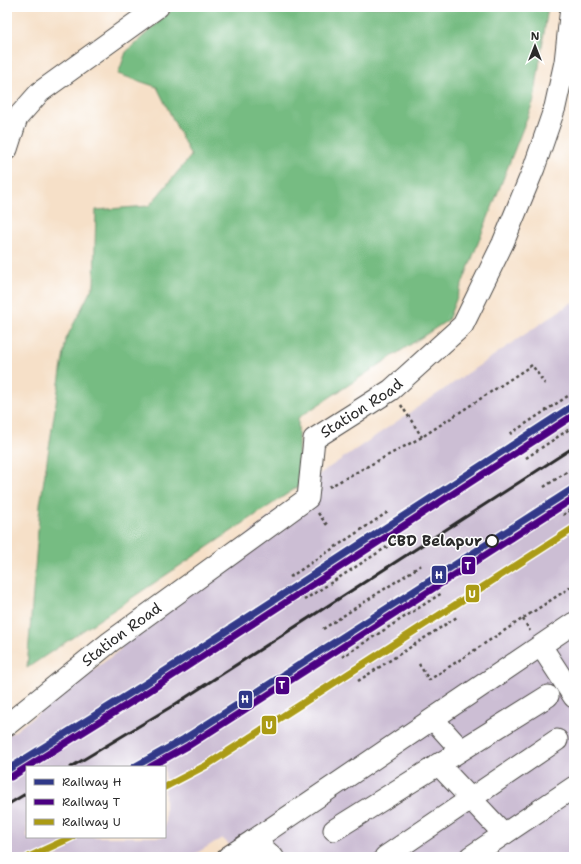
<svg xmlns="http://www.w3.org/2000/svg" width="581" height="864" font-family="'Shantell Sans',sans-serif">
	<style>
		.industrial { fill: #ccbed4; fill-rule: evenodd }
		.forest { fill: #76bc82; stroke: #507456 }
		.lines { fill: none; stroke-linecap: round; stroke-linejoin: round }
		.minor-casing { stroke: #494643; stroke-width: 23 }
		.path { stroke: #494643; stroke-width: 2.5; stroke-dasharray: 3 3; stroke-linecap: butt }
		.minor { stroke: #fff; stroke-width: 21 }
		.rail { stroke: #2b2b2b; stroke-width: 3 }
		.rail-1-casing { stroke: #fff; stroke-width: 10 }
		.rail-2-casing { stroke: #fff; stroke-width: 10 }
		.rail-3-casing { stroke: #fff; stroke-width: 10 }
		.rail-1 { stroke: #303888; stroke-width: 7 }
		.rail-2 { stroke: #4b0082; stroke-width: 7 }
		.rail-3 { stroke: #ab9b14; stroke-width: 7 }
		.stop-dot { fill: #fff; stroke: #2b2b2b; stroke-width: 2 }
		.labels { text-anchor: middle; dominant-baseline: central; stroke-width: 3; stroke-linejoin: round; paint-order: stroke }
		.street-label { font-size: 15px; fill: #2b2b2b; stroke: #fff }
		.stop-label { font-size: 15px; font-weight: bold; fill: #2b2b2b; stroke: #fff; text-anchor: end }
		.line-badge { stroke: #fff; stroke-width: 1.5 }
		.badge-label { font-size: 11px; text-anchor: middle; font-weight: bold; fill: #fff }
	</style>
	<rect width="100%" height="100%" fill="#fff"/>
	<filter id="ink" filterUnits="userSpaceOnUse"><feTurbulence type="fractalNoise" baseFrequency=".025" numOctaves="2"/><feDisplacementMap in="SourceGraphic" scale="8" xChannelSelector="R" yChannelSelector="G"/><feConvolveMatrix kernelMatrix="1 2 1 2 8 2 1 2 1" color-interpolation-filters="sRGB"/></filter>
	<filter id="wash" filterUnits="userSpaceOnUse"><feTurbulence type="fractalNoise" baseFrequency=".012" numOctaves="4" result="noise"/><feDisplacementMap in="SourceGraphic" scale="16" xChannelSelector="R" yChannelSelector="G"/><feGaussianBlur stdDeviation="0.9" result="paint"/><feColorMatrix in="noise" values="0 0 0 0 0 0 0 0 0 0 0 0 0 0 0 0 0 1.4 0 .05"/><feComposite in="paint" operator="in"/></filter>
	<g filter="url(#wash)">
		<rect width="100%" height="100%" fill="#f6e0c8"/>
		<path class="industrial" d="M574,301v556h-331l-21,-19 -32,19h-183v-122l7,-3 108,-84 -3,-3 202,-172zM27,767h138v70h-138z"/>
		<path class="forest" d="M175,7h373l-14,93 -86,220 -150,98 1,68 -272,182 13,-163 26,-166 28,-55 2,-74 53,-4 42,-50 -34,-69 -39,-13 8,-22z"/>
	</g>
	<g filter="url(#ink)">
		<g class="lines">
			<g class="minor-casing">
				<g id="minor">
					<path d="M7,149l10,-31 23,-26 118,-85"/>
					<path d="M541,646l33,51"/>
					<path d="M433,719l28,31"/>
					<path id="s1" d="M7,725l103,-83 198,-144 6,-59 77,-49 72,-65 40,-82 31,-75 21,-61 10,-45 6,-55"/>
					<path d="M438,764l66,70"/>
					<path d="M334,830l214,-134"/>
					<path d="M228,857l26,-17"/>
					<path d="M273,857l-19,-17 320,-217"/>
					<path d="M385,857l172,-117"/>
					<path d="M470,857l104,-70"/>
				</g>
			</g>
			<path class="path" d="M401,405l21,32
				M510,434l64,-42
				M526,458l48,-32
				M329,487l93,-50 110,-72 13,19
				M544,487l30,-20
				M318,513l9,12
				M563,515l11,-7
				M290,577l98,-65
				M304,600l100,-64
				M523,619l7,12
				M323,629l100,-65
				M342,657l100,-64
				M419,664l10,16 145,-95
				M358,681l99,-64"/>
			<use href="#minor" class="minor"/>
			<path class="rail" d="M71,767l103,-62 400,-258
				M7,805l20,-12"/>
			<g class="rail-1-casing">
				<path id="rail-1" d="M134,767l50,-28 390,-251
					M7,770l138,-86 429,-279"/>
			</g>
			<g class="rail-2-casing">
				<path id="rail-2" d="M150,767l38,-21 386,-248
					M11,777l138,-86 425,-276"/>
			</g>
			<g class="rail-3-casing">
				<path id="rail-3" d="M165,787l42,-22 367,-237
					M29,857l43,-20"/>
			</g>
			<use href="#rail-1" class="rail-1"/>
			<use href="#rail-2" class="rail-2"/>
			<use href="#rail-3" class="rail-3"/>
		</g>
	</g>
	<circle class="stop-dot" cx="492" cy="541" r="6"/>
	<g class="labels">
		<g class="street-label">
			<text stroke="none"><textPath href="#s1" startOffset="493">Station Road</textPath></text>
			<text stroke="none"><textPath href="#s1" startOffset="146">Station Road</textPath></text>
		</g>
		<g class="stop-label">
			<text x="482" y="541">CBD Belapur</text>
		</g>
	</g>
	<g class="line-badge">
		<rect x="461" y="556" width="15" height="19" rx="4" fill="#4b0082"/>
		<rect x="431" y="565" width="16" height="19" rx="4" fill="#303888"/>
		<rect x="465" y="584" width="15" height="19" rx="4" fill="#ab9b14"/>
		<rect x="275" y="676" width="15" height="19" rx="4" fill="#4b0082"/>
		<rect x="238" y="690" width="15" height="19" rx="4" fill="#303888"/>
		<rect x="261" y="715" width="16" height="20" rx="4" fill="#ab9b14"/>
	</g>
	<g class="badge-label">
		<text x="468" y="570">T</text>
		<text x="439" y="579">H</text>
		<text x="472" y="598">U</text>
		<text x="282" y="689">T</text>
		<text x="245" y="703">H</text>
		<text x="269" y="729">U</text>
	</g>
	<rect width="581" height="864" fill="none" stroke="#fff" stroke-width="24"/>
	<rect x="26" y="766" width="140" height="72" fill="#ffffff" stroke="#aaaaaa"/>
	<rect x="34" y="779" width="20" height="6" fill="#303888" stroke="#aaaaaa"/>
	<text x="62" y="786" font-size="12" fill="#2b2b2b">Railway H</text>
	<rect x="34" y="799" width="20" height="6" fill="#4b0082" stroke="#aaaaaa"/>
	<text x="62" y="806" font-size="12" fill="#2b2b2b">Railway T</text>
	<rect x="34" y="819" width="20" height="6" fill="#ab9b14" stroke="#aaaaaa"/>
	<text x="62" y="826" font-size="12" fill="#2b2b2b">Railway U</text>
	<g transform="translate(535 46)" stroke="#ffffff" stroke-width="3" paint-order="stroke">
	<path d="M0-3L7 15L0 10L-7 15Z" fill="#2b2b2b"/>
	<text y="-6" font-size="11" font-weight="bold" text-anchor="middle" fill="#2b2b2b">N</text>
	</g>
</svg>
